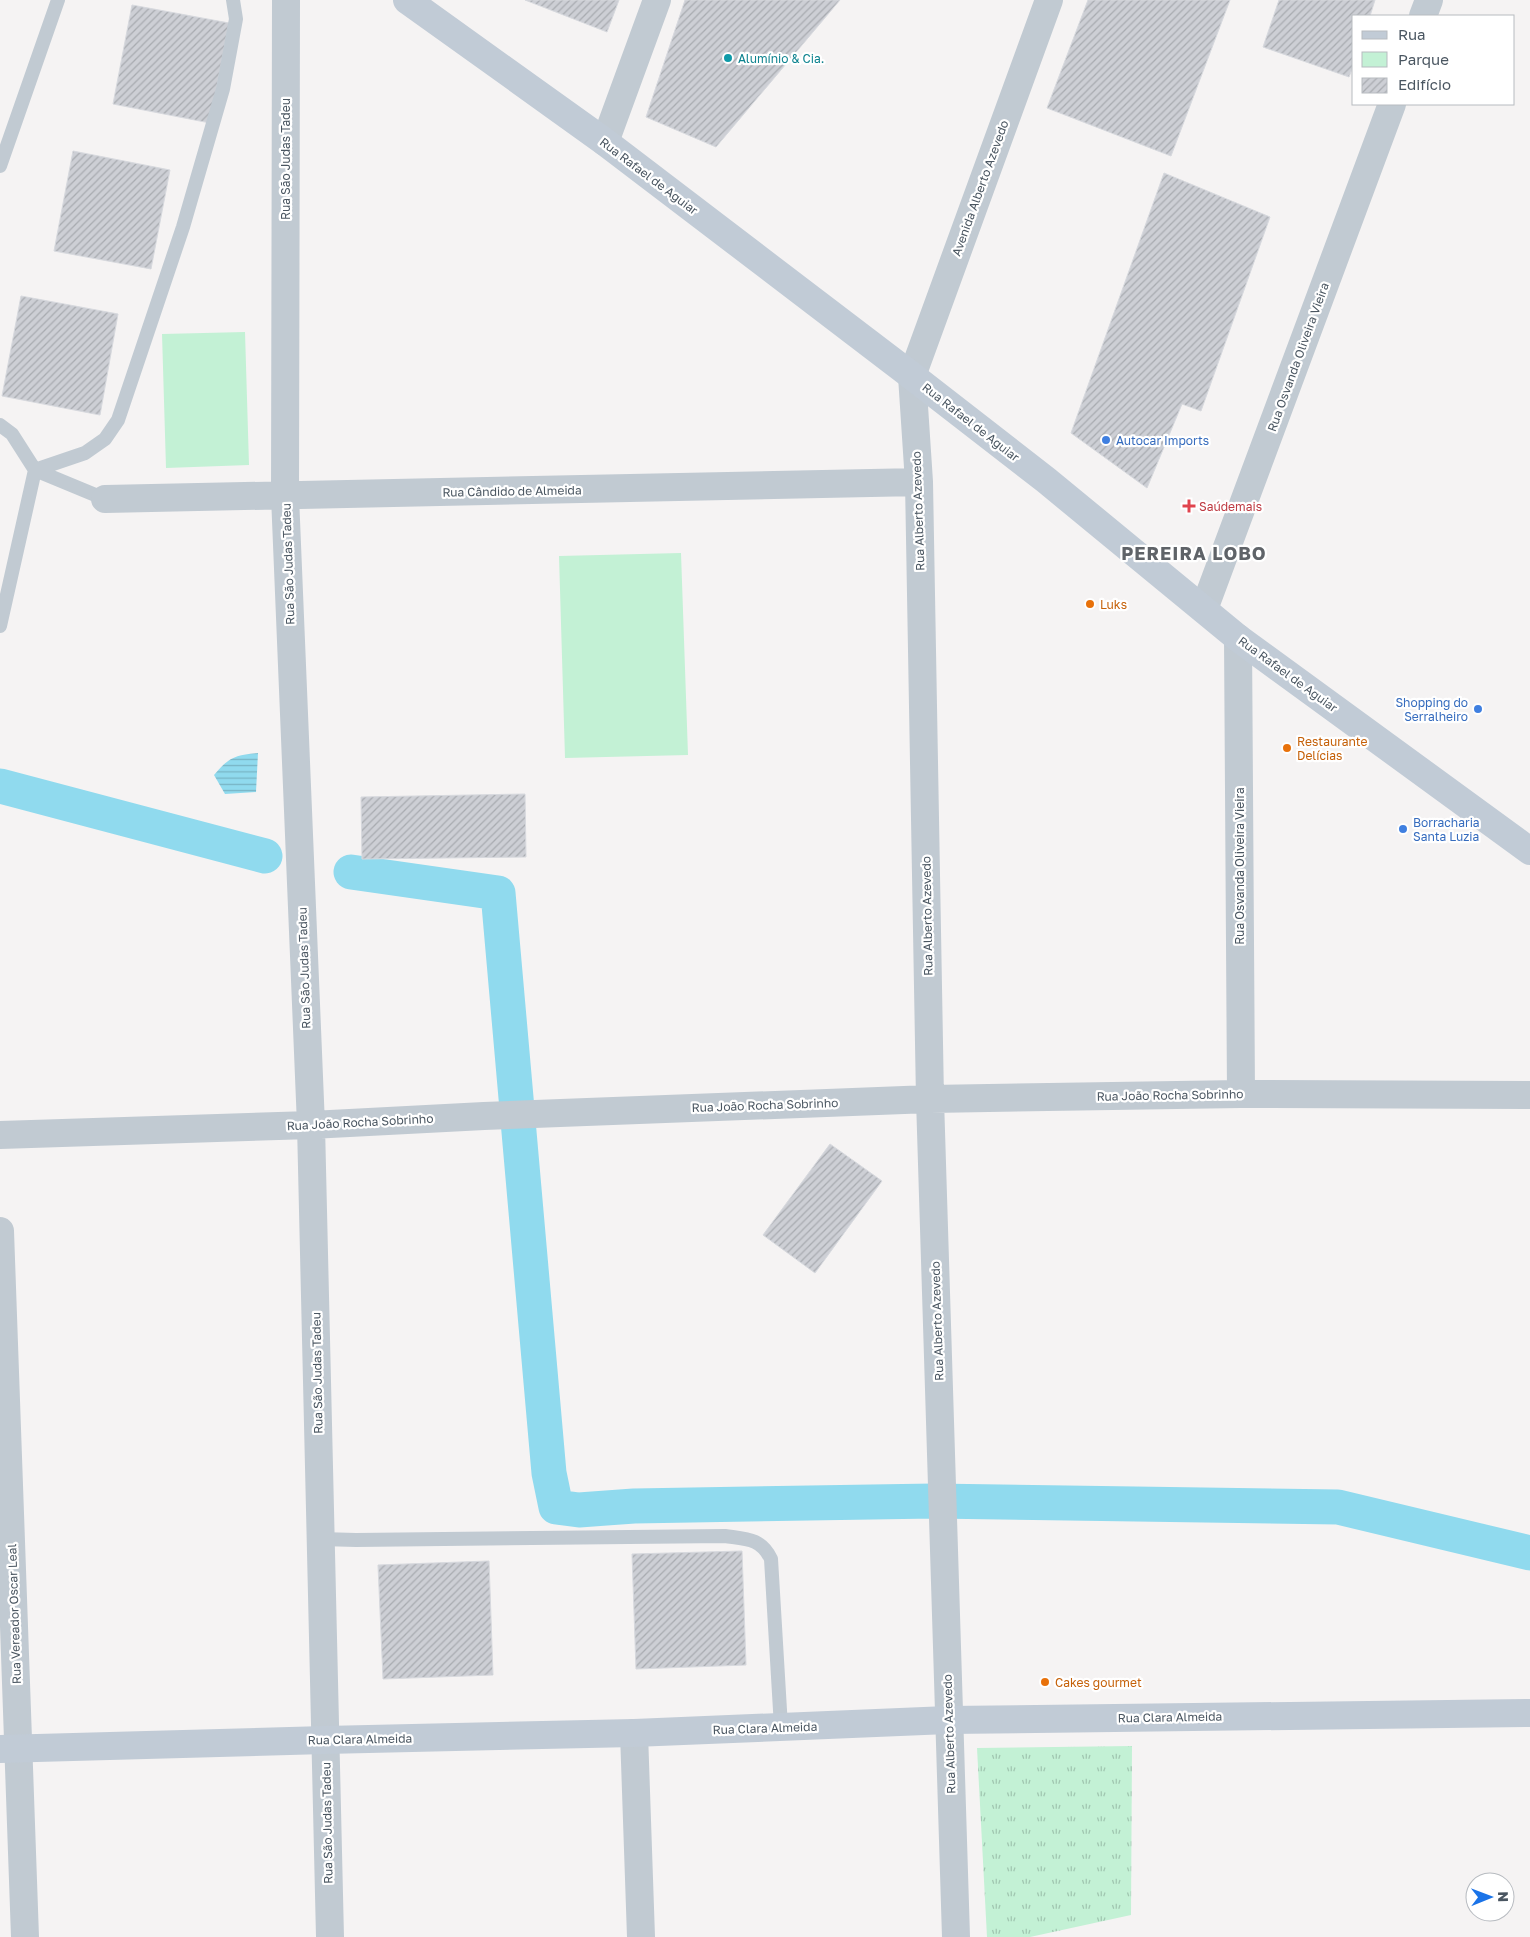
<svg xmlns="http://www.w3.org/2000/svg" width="1530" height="1937" font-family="'Golos Text',sans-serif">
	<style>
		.grass { fill: url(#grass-tufts) }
		.green { fill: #c3f1d5 }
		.water { fill: url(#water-rules) }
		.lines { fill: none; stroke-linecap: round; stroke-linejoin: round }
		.canal { stroke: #90daee; stroke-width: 35 }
		.building { fill: url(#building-hatch); stroke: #d7d9de }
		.lane { stroke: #c1cad2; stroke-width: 14 }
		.street { stroke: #c1cad2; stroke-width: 28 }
		.secondary { stroke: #c1cbd6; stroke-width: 28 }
		.culture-dot { fill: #0f9aa8; stroke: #fff; stroke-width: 2 }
		.shop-dot { fill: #3f7fe0; stroke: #fff; stroke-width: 2 }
		.health-dot { fill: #e0444e; stroke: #fff; stroke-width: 2 }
		.food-dot { fill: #e8710a; stroke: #fff; stroke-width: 2 }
		.labels { text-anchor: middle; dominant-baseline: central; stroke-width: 4.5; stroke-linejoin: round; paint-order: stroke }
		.culture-label { font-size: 12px; fill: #0d838f; stroke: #fff; text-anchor: start }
		.street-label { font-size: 12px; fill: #4a5661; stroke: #fff }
		.shop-label { font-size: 12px; fill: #366cbe; stroke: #fff; text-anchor: start }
		.health-label { font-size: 12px; fill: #be3a42; stroke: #fff; text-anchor: start }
		.food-label { font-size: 12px; fill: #c56008; stroke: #fff; text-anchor: start }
		.district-label { font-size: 18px; font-weight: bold; letter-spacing: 1px; fill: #5f6368; stroke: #fff }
	</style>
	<defs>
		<pattern id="grass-tufts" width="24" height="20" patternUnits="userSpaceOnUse" patternTransform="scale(1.25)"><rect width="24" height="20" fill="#c3f1d5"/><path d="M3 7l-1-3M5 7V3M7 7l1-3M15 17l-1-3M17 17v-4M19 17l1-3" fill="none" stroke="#a0c6b0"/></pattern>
		<pattern id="water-rules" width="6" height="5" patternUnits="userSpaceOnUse" patternTransform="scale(1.25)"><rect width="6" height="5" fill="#90daee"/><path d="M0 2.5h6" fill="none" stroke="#78b4c4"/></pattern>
		<pattern id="building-hatch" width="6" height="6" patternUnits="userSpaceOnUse" patternTransform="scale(1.25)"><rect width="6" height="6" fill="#cdcfd5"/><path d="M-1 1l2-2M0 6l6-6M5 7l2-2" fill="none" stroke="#a8abb0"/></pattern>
	</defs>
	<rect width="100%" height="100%" fill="#f5f3f3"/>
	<path class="grass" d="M1132,1746l-1,169 -101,22h-43l-10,-189z"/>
	<path class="green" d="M245,332l4,133 -83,3 -4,-134z
		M681,553l7,202 -123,3 -6,-202z"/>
	<path class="water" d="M258,753l-2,39 -31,2 -11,-19c15,-18 21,-20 44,-22z"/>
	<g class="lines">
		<path class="canal" d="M0,786l265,70
			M351,872l147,21 51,580 7,34 23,3 55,-4 300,-5 404,6 192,46"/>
	</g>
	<path class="building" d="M525,0h94l-12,32z
		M685,0h155l-124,147 -70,-30z
		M1088,0h142l-59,156 -124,-48z
		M1279,0h96l-5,16h-16v48l-5,13 -86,-30z
		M132,5l97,18 -19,100 -97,-19z
		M73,151l97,19 -19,99 -97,-18z
		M1164,173l106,44 -69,194 -19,-7 -35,84 -76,-55z
		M21,296l97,18 -18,101 -98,-19z
		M525,794l1,63 -164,2 -1,-62z
		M830,1144l52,37 -67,92 -52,-38z
		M742,1551l4,114 -110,4 -4,-115z
		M489,1561l4,114 -110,4 -5,-114z"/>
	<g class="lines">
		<path class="lane" d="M0,166l58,-166
			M0,425l12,9 23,36 70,29
			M0,626l35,-156 50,-17 20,-14 13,-19 65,-193 40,-138 13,-70 -3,-19
			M321,1539l35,1 369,-4c21,3 36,2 46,23l10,168"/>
		<path class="street" d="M286,0l-1,496 26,629 19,812
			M1423,16l6,-16
			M605,142l52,-142
			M105,499l814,-17
			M1204,609l188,-505
			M1238,638l3,456
			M0,1135l311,-10 173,-9 446,-17 311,-5 289,1
			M0,1231l25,706
			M634,1733l7,204
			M956,1937l-26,-838 -11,-617 -7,-106 137,-376"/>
		<path class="secondary" d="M407,0l198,142 307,234 134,104 192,158 292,213
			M0,1749l325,-9 309,-7 314,-13 582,-7"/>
	</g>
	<circle class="culture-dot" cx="728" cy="58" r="5"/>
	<g class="shop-dot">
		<circle cx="1106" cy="440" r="5"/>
		<circle cx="1478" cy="709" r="5"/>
		<circle cx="1403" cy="829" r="5"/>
	</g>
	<path class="health-dot" d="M1186.5 498.5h5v5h5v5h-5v5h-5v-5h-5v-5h5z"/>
	<g class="food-dot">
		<circle cx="1090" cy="604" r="5"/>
		<circle cx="1287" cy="748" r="5"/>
		<circle cx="1045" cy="1682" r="5"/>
	</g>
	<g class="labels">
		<g class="culture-label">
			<text x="738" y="58">Alumínio &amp; Cia.</text>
		</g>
		<g class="street-label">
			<text transform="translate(285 159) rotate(-90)">Rua São Judas Tadeu</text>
			<text transform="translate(649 176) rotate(37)">Rua Rafael de Aguiar</text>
			<text transform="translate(980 188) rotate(-70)">Avenida Alberto Azevedo</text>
			<text transform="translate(1298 357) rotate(-70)">Rua Osvanda Oliveira Vieira</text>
			<text transform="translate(971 422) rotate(38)">Rua Rafael de Aguiar</text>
			<text transform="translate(512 491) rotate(-1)">Rua Cândido de Almeida</text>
			<text transform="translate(918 511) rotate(-92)">Rua Alberto Azevedo</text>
			<text transform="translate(288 564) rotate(-92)">Rua São Judas Tadeu</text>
			<text transform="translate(1288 674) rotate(36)">Rua Rafael de Aguiar</text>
			<text transform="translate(1239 866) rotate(-90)">Rua Osvanda Oliveira Vieira</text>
			<text transform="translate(927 916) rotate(-91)">Rua Alberto Azevedo</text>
			<text transform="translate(304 968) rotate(-92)">Rua São Judas Tadeu</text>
			<text transform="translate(1170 1095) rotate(-1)">Rua João Rocha Sobrinho</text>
			<text transform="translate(765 1105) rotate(-2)">Rua João Rocha Sobrinho</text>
			<text transform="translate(360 1122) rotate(-3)">Rua João Rocha Sobrinho</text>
			<text transform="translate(937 1321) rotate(-92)">Rua Alberto Azevedo</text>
			<text transform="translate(317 1373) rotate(-91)">Rua São Judas Tadeu</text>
			<text transform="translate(14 1614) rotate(-92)">Rua Vereador Oscar Leal</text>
			<text transform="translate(1170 1717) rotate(-1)">Rua Clara Almeida</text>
			<text transform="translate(765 1728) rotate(-2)">Rua Clara Almeida</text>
			<text transform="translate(949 1734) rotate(-92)">Rua Alberto Azevedo</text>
			<text transform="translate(360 1739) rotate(-1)">Rua Clara Almeida</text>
			<text transform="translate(327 1823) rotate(-91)">Rua São Judas Tadeu</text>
		</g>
		<g class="shop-label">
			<text x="1116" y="440">Autocar Imports</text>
			<text x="1468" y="702" text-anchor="end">Shopping do<tspan x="1468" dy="14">Serralheiro</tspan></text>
			<text x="1413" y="822">Borracharia<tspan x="1413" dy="14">Santa Luzia</tspan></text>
		</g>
		<g class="health-label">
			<text x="1199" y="506">Saúdemais</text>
		</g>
		<g class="food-label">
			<text x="1100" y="604">Luks</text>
			<text x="1297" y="741">Restaurante<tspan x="1297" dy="14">Delícias</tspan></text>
			<text x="1055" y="1682">Cakes gourmet</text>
		</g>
		<g class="district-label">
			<text x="1194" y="553">PEREIRA LOBO</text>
		</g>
	</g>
	<rect x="1352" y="15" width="162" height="90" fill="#ffffff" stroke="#b7bbc0"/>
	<rect x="1362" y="31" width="25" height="8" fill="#c1cbd6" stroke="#b7bbc0"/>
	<text x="1398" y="40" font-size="15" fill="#4a5661">Rua</text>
	<rect x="1362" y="52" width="25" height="15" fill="#c3f1d5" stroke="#b7bbc0"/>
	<text x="1398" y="65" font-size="15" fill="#4a5661">Parque</text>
	<rect x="1362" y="78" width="25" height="15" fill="url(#building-hatch)" stroke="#b7bbc0"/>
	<text x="1398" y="90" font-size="15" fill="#4a5661">Edifício</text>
	<g transform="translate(1490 1897) rotate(89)"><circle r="24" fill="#ffffff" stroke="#b7bbc0"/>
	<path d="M0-4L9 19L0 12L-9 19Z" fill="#1a73e8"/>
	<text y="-8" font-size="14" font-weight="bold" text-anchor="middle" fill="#4a5661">N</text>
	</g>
</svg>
